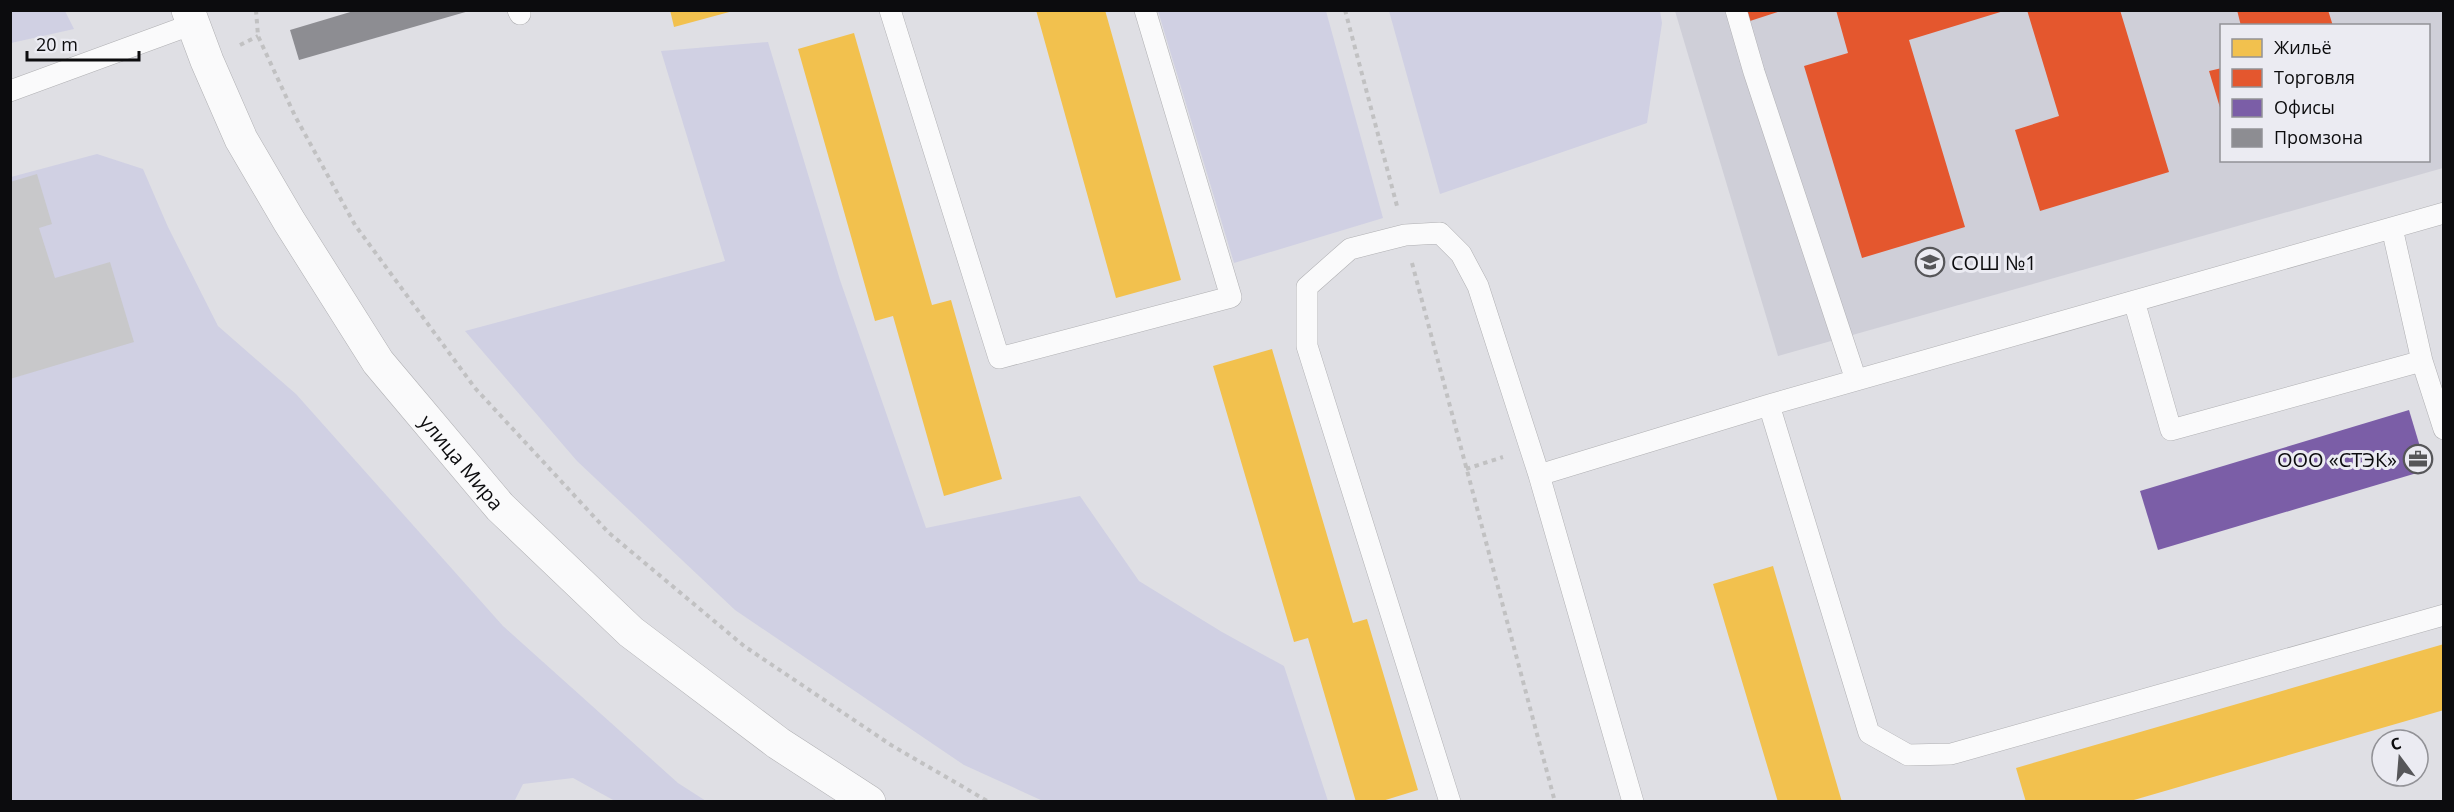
<svg xmlns="http://www.w3.org/2000/svg" width="2454" height="812" font-family="'Open Sans',sans-serif">
	<style>
		.built { fill: #cfcfd8; fill-rule: evenodd }
		.green { fill: #d0d0e3 }
		.homes { fill: #f2c14e }
		.shops { fill: #e4572e }
		.offices { fill: #7b5ea7 }
		.industry { fill: #8d8d92 }
		.building { fill: #c8c8ca }
		.lines { fill: none; stroke-linecap: round; stroke-linejoin: round }
		.lane-casing { stroke: #b0b0b3; stroke-width: 22 }
		.secondary-casing { stroke: #b0b0b3; stroke-width: 34 }
		.path { stroke: #c1c1c2; stroke-width: 4; stroke-dasharray: 4.5 4.5; stroke-linecap: butt }
		.lane { stroke: #fafafb; stroke-width: 21 }
		.secondary { stroke: #fafafb; stroke-width: 33 }
		.labels { text-anchor: middle; dominant-baseline: central; stroke-width: 6; stroke-linejoin: round; paint-order: stroke }
		.poi-label { font-size: 20px; fill: #0c0c0e; stroke: #ebebf2; text-anchor: start }
		.street-label { font-size: 20px; fill: #0c0c0e; stroke: #ebebf2 }
	</style>
	<rect width="100%" height="100%" fill="#dfdfe4"/>
	<path class="built" d="M1675,11h768v157l-665,188zM2222,26h206v134h-206z"/>
	<path class="green" d="M10,11h55l9,18 -63,14z
		M1158,11h168l57,207 -149,45z
		M1389,11h271l2,12 -15,100 -207,71z
		M768,42l72,238 86,248 154,-32 59,85 83,51 62,34 44,135h-285l-79,-36 -229,-155 -158,-149 -112,-130 260,-70 -64,-210z
		M97,154l46,15 25,58 50,99 78,68 207,232 175,157 28,18h-91l-42,-23 -50,6 -9,18h-503v-625z"/>
	<path class="homes" d="M670,10h63v1l-59,16z
		M1036,10h69l76,270 -65,18z
		M854,33l78,272 19,-5 51,179 -58,17 -51,-180 -18,5 -77,-272z
		M1272,349l81,274 14,-4 51,171 -39,12h-23l-48,-164 -14,4 -81,-276z
		M1773,566l69,236h-64l-65,-218z
		M2444,644v66l-317,92h-101l-10,-34z"/>
	<path class="shops" d="M1747,10h34v1l-31,10z
		M1836,10h171l-98,30 56,187 -103,31 -58,-192 44,-13z
		M2027,10h93l49,162 -129,39 -25,-81 44,-14z
		M2237,10h91l5,16h-92z
		M2222,68v43h-1l-12,-40z"/>
	<path class="offices" d="M2409,410l18,60 -269,80 -18,-59z"/>
	<path class="industry" d="M357,10h112v1l-170,49 -9,-30z"/>
	<path class="building" d="M37,174l15,50 -13,4 16,50 55,-16 24,80 -124,37v-197z"/>
	<g class="lines">
		<g class="lane-casing">
			<path id="lane" d="M518,10l2,4
				M890,10l109,348 232,-61 -86,-287
				M1736,10l18,62 102,308
				M10,91l183,-67
				M2392,228l30,133 22,68
				M2134,301l37,129 251,-69
				M1769,405l100,328 39,22 43,-1 493,-139
				M1539,475l230,-70 675,-192
				M1450,802l-143,-456v-59l43,-38 55,-14 35,-2 21,21 17,32 61,189 94,327"/>
		</g>
		<g class="secondary-casing">
			<g id="secondary">
				<path id="s1" d="M188,10l19,51 34,78 48,82 89,141 122,145 131,125 147,111 91,59"/>
			</g>
		</g>
		<path class="path" d="M256,10l2,26 37,80 60,109 120,163 134,145 135,113 147,99 98,57
			M1345,10l52,196
			M240,45l18,-9
			M1412,263l143,539
			M1466,469l37,-12"/>
		<use href="#lane" class="lane"/>
		<use href="#secondary" class="secondary"/>
	</g>
	<defs>
		<g id="school-ring" transform="scale(1.5)"><circle r="9.5" fill="#ebebf2" stroke="#565659" stroke-width="1.5"/><path d="M0-5L7-2L0 1L-7-2ZM-4 1L0 2.5L4 1V4Q0 6-4 4Z" fill="#565659"/></g>
		<g id="office-ring" transform="scale(1.5)"><circle r="9.5" fill="#ebebf2" stroke="#565659" stroke-width="1.5"/><path d="M-6-3h4V-5.5h4V-3h4V5H-6ZM-1-4.5V-3h2v-1.5ZM-6 0V1H6V0Z" fill="#565659"/></g>
	</defs>
	<g fill-rule="evenodd">
		<use href="#school-ring" x="1930" y="262"/>
		<use href="#office-ring" x="2418" y="459"/>
	</g>
	<g class="labels">
		<g class="poi-label">
			<text x="1951" y="262">СОШ №1</text>
			<text x="2397" y="459" text-anchor="end">ООО «СТЭК»</text>
		</g>
		<g class="street-label">
			<text stroke="none"><textPath href="#s1" startOffset="532">улица Мира</textPath></text>
		</g>
	</g>
	<rect width="2454" height="812" fill="none" stroke="#0c0c0e" stroke-width="24"/>
	<rect x="2220" y="24" width="210" height="138" fill="#ebebf2" stroke="#929297" stroke-width="1.5"/>
	<rect x="2232" y="39" width="30" height="18" fill="#f2c14e" stroke="#929297" stroke-width="1.5"/>
	<text x="2274" y="54" font-size="18" fill="#0c0c0e">Жильё</text>
	<rect x="2232" y="69" width="30" height="18" fill="#e4572e" stroke="#929297" stroke-width="1.5"/>
	<text x="2274" y="84" font-size="18" fill="#0c0c0e">Торговля</text>
	<rect x="2232" y="99" width="30" height="18" fill="#7b5ea7" stroke="#929297" stroke-width="1.5"/>
	<text x="2274" y="114" font-size="18" fill="#0c0c0e">Офисы</text>
	<rect x="2232" y="129" width="30" height="18" fill="#8d8d92" stroke="#929297" stroke-width="1.5"/>
	<text x="2274" y="144" font-size="18" fill="#0c0c0e">Промзона</text>
	<g transform="translate(2400 758) rotate(344)"><circle r="28" fill="#ebebf2" stroke="#929297" stroke-width="1.5"/>
	<path d="M0-4.5L10 22L0 15L-10 22Z" fill="#565659"/>
	<text y="-9" font-size="16" font-weight="bold" text-anchor="middle" fill="#0c0c0e">С</text>
	</g>
	<path d="M27 51v9h112v-9" fill="none" stroke="#0c0c0e" stroke-width="3"/>
	<text x="36" y="51" font-size="18" fill="#0c0c0e" stroke="#ebebf2" stroke-width="4.5" paint-order="stroke">20 m</text>
</svg>
